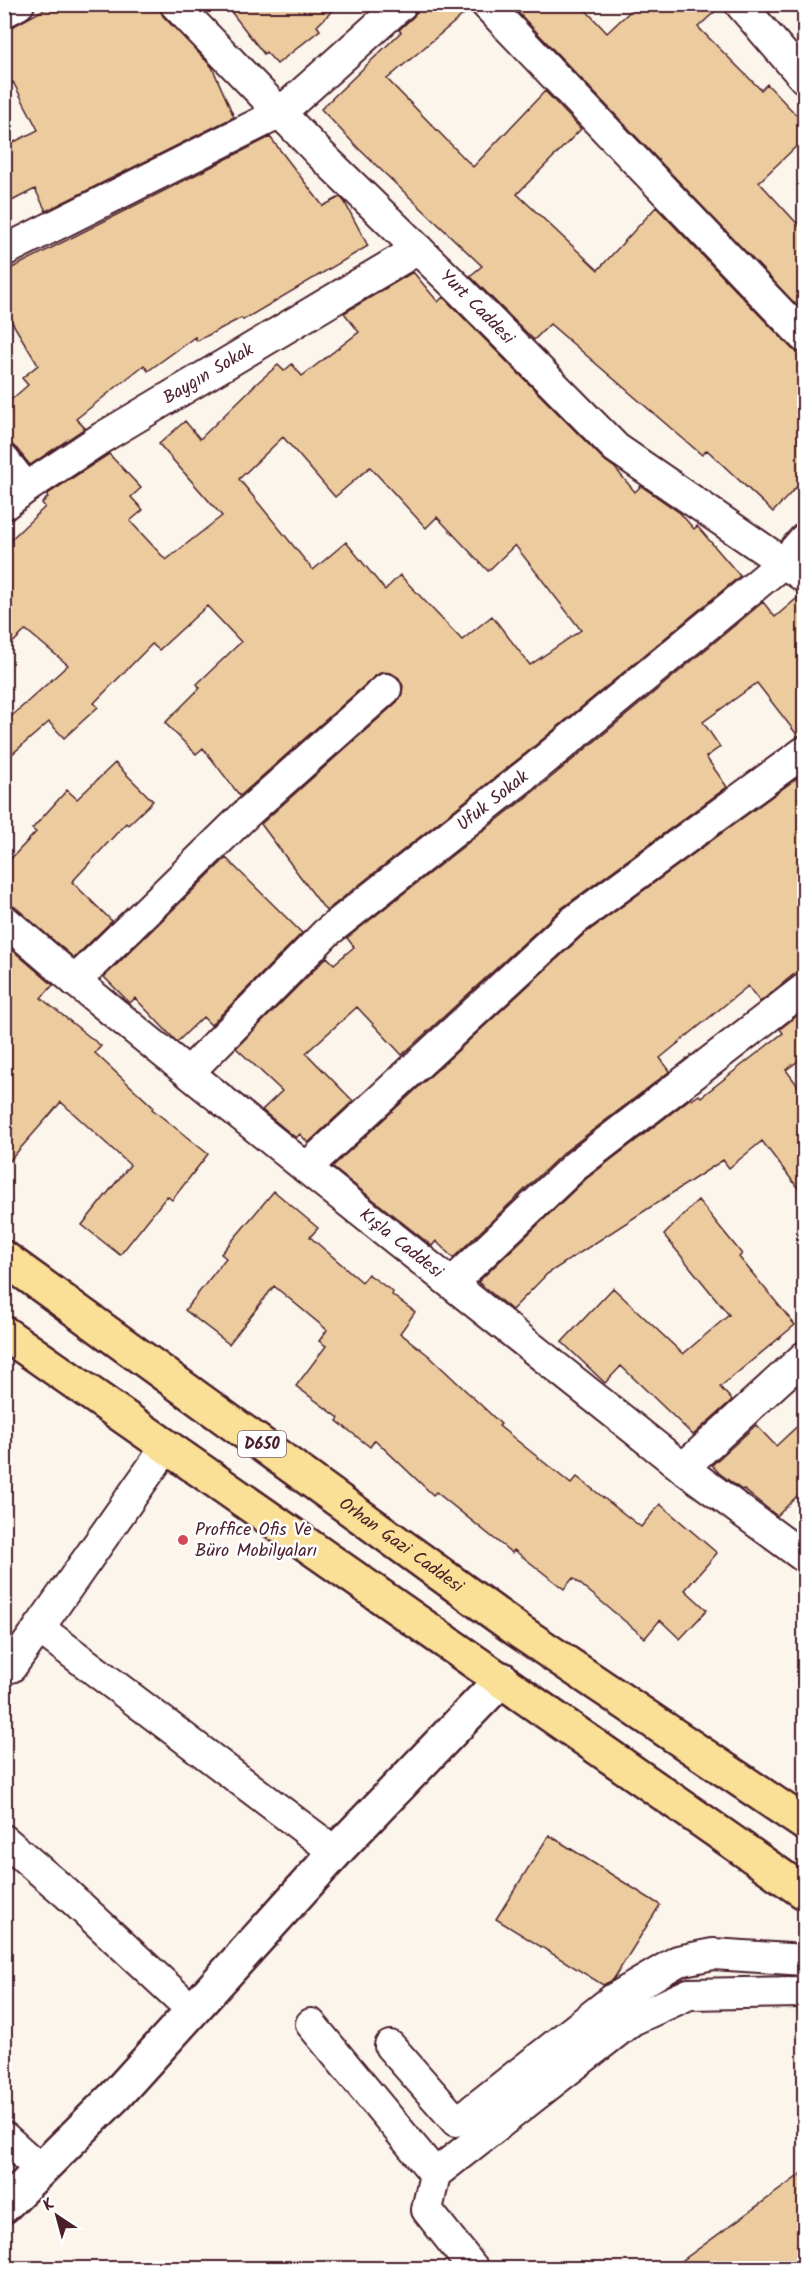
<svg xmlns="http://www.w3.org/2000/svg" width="809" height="2273" font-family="Kalam,sans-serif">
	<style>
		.building { fill: #eccc9e; stroke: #4a1f2b; stroke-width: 1.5; fill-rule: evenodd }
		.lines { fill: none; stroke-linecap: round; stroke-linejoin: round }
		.minor-casing { stroke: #4a1f2b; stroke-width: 34 }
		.tertiary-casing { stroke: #4a1f2b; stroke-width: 38 }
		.primary-casing { stroke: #4a1f2b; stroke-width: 38 }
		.minor { stroke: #fff; stroke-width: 30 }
		.tertiary { stroke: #fff; stroke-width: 33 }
		.primary { stroke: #fadf96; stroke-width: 33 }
		.poi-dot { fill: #d1495b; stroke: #fff; stroke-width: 2 }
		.labels { text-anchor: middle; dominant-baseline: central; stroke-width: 5; stroke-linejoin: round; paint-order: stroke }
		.shield { fill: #fff; stroke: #80626b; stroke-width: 1.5 }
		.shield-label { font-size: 16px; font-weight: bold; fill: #4a1f2b }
		.street-label { font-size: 18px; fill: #4a1f2b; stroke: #fff }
		.poi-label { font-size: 18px; fill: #4a1f2b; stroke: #fff; text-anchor: start }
	</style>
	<rect width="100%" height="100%" fill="#fbf5ec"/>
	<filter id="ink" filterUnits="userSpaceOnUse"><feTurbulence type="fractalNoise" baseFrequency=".0167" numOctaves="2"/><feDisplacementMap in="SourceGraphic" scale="12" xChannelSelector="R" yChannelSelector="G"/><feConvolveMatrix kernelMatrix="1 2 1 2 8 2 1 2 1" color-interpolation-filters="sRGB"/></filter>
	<g filter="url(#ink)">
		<path class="building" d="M54,4h104l5,12 49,51 22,50 -188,94 -11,-22 -31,16v-58l34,-17 -25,-48 -9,4v-57l8,-2z
			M225,4h114l-22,22 3,4 -43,34 -11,-12 -2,2z
			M419,4h50l1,5 -83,70 86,88 72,-76 36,38 -64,65 81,76 58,-63 136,142 7,4 5,1v125l-31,33 -66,-62 -5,5 -152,-131 -16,16 -64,-64 12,-10 -123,-117 -38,-40 80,-77 -2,-2 15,-14z
			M510,4h70l27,29 31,-29h85l-25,23 63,63 6,-6 37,39v16l-45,43 45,49v82z
			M270,137l53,69 17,-9 4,4 24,45 -125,74 -2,-2 -44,23 -2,-4 -47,34 -4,-6 -68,54 9,9 -55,37 -13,-16 -6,-5 -7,-1v-37l24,-21 -6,-7 16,-13 -34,-56v-37z
			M413,272l25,30 5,-5 161,163 11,8 20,24 6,-6 39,27 14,16 3,-3 43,50 -214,177 -200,158 -65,-87 136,-122 5,-8 1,-8 -4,-8 -8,-5 -9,-1 -7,4 -135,120 -37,-48 -7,6 -31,-31 35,-35 -3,-4 44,-42 -34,-36 -48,44 -7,-6 -58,59 4,4 -34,31 -15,-16 -45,39v-38l64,-58 -42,-35 -22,21v-105l41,-39 -3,-4 6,-6 -2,-2 63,-41 32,34 -10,9 12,13 -13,11 36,39 56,-44 -63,-72 26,-23 15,18 57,-56 21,-18 6,6 8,-7 10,12 57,-44 -15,-19zM283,437l52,60 35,-30 56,61 11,-11 51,54 27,-26 66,85 -51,35 -38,-49 -30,24 -62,-65 -15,15 -39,-48 -33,28 -74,-91z
			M802,594h2v141l-6,1 -41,-53 -54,39 17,25 -14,10 21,30 -165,121 -160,147 -45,-48 -51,46 47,48 -45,42 -8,-9 -4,4 -34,-28 20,-19 -46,-43 91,-91 7,7 20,-17 -7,-9 201,-158 215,-178 12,15z
			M115,763l38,38 -25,24 -2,-2 -54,59 40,39 -38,37 -59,-51 -11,-4v-37l32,-34 -4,-3 35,-39 10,9z
			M804,773v199l-11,3 -33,27 -12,-16 -88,72 10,13 -107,82 -110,105 -17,-17 -4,5 -100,-79 251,-232z
			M226,858l76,75 -91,92 -8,-8 -26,25 -42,-44 -5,5 -26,-26z
			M4,943l49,42 -12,13 60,48 -6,7 58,54 -1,2 56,45 -36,46 -5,-4 -47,59 -38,-30 48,-60 -69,-63 -57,65z
			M804,1010v53l-3,-4 -15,11 18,24v102l-42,-55 -33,27 -6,-8 -176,114 -35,36 -34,-28 108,-103 105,-81 1,2 7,-5 2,2 82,-64 -3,-4z
			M274,1191l44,37 -8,9 52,45 6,-8 25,18 -1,3 23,17 -15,21 28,22 73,69 -2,2 72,58 6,-7 64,50 19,-23 57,49 -32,37 22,20 -27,29 -20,-19 -15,18 -72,-60 -9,11 -50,-39 -2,3 -76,-61 -3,3 -58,-55 -5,7 -33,-26 2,-3 -43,-32 30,-40 -7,-5 8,-11 -53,-44 -45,58 -44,-34 41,-52 -5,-4z
			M698,1200l44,54 -3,3 56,68 -75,62 12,13 -39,35 -72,-69 -16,17 -43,-41 51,-54 70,66 46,-39 -65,-80z
			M804,1420v69l-27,27 -34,-27 -1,1 -23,-17 -7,-8 44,-40 20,21z
			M549,1835l111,70 -47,75 -10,5 -107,-66z
			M804,2172v96h-132z"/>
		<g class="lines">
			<g class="minor-casing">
				<g id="minor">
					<path id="s1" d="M175,4l145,150 140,136 156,158 188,129"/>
					<path d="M486,4l318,333"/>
					<path d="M740,4l64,74"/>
					<path d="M4,12l15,-8"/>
					<path d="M4,251l276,-138 122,-109"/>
					<path d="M4,460l22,28"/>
					<path id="s2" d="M4,505l22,-17 77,-51 315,-188"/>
					<path id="s3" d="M4,920l71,61 231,187 377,300 121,89"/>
					<path d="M75,981l172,-168 139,-124"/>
					<path id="s4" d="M189,1072l137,-139 211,-167 247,-204 20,-23"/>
					<path d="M306,1168l266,-246 232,-170"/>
					<path d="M452,1283l123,-117 229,-177"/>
					<path d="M683,1468l121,-111"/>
					<path d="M39,1628l128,-182"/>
					<path d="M4,1663l7,4 28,-39 296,224"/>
					<path d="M4,1840l62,53 126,117"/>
					<path d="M311,2024l124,150"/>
					<path d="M390,2046l66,75 14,-9 142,-112 66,-39 35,-7 91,6v-3"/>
					<path d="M4,2137l37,33"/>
					<path d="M473,2268l-46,-58 8,-36 197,-154 57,-26 115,-2"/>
				</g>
			</g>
			<g class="tertiary-casing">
				<path id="tertiary" d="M4,2206l112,-111 227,-251 159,-165"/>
			</g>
			<g class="primary-casing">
				<g id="primary">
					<path id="s5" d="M4,1258l515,373 285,192"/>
					<path d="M4,1333l800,559"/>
				</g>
			</g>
			<use href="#minor" class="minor"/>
			<use href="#tertiary" class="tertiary"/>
			<use href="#primary" class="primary"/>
		</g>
	</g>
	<circle class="poi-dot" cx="183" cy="1540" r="6"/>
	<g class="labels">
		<rect class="shield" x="238" y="1431" width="48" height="26" rx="4.5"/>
		<g class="shield-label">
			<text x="262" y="1444">D650</text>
		</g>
		<g class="street-label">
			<text stroke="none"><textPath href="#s1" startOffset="428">Yurt Caddesi</textPath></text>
			<text stroke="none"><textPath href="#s2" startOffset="243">Baygın Sokak</textPath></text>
			<text stroke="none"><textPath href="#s4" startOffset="408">Ufuk Sokak</textPath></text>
			<text stroke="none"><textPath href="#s3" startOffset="512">Kışla Caddesi</textPath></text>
			<text stroke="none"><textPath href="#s5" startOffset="490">Orhan Gazi Caddesi</textPath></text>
		</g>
		<g class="poi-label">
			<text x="195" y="1530">Proffice Ofis Ve<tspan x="195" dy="21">Büro Mobilyaları</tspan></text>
		</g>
	</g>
	<rect width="809" height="2273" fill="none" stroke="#fff" stroke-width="24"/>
	<rect x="12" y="12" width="785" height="2249" fill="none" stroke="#4a1f2b" stroke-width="2" filter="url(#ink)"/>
	<g transform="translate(57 2216) rotate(324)" stroke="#ffffff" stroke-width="4.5" paint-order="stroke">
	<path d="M0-4.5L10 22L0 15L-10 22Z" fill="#4a1f2b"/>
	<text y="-9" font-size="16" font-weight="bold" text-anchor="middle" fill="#4a1f2b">K</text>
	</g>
</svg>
